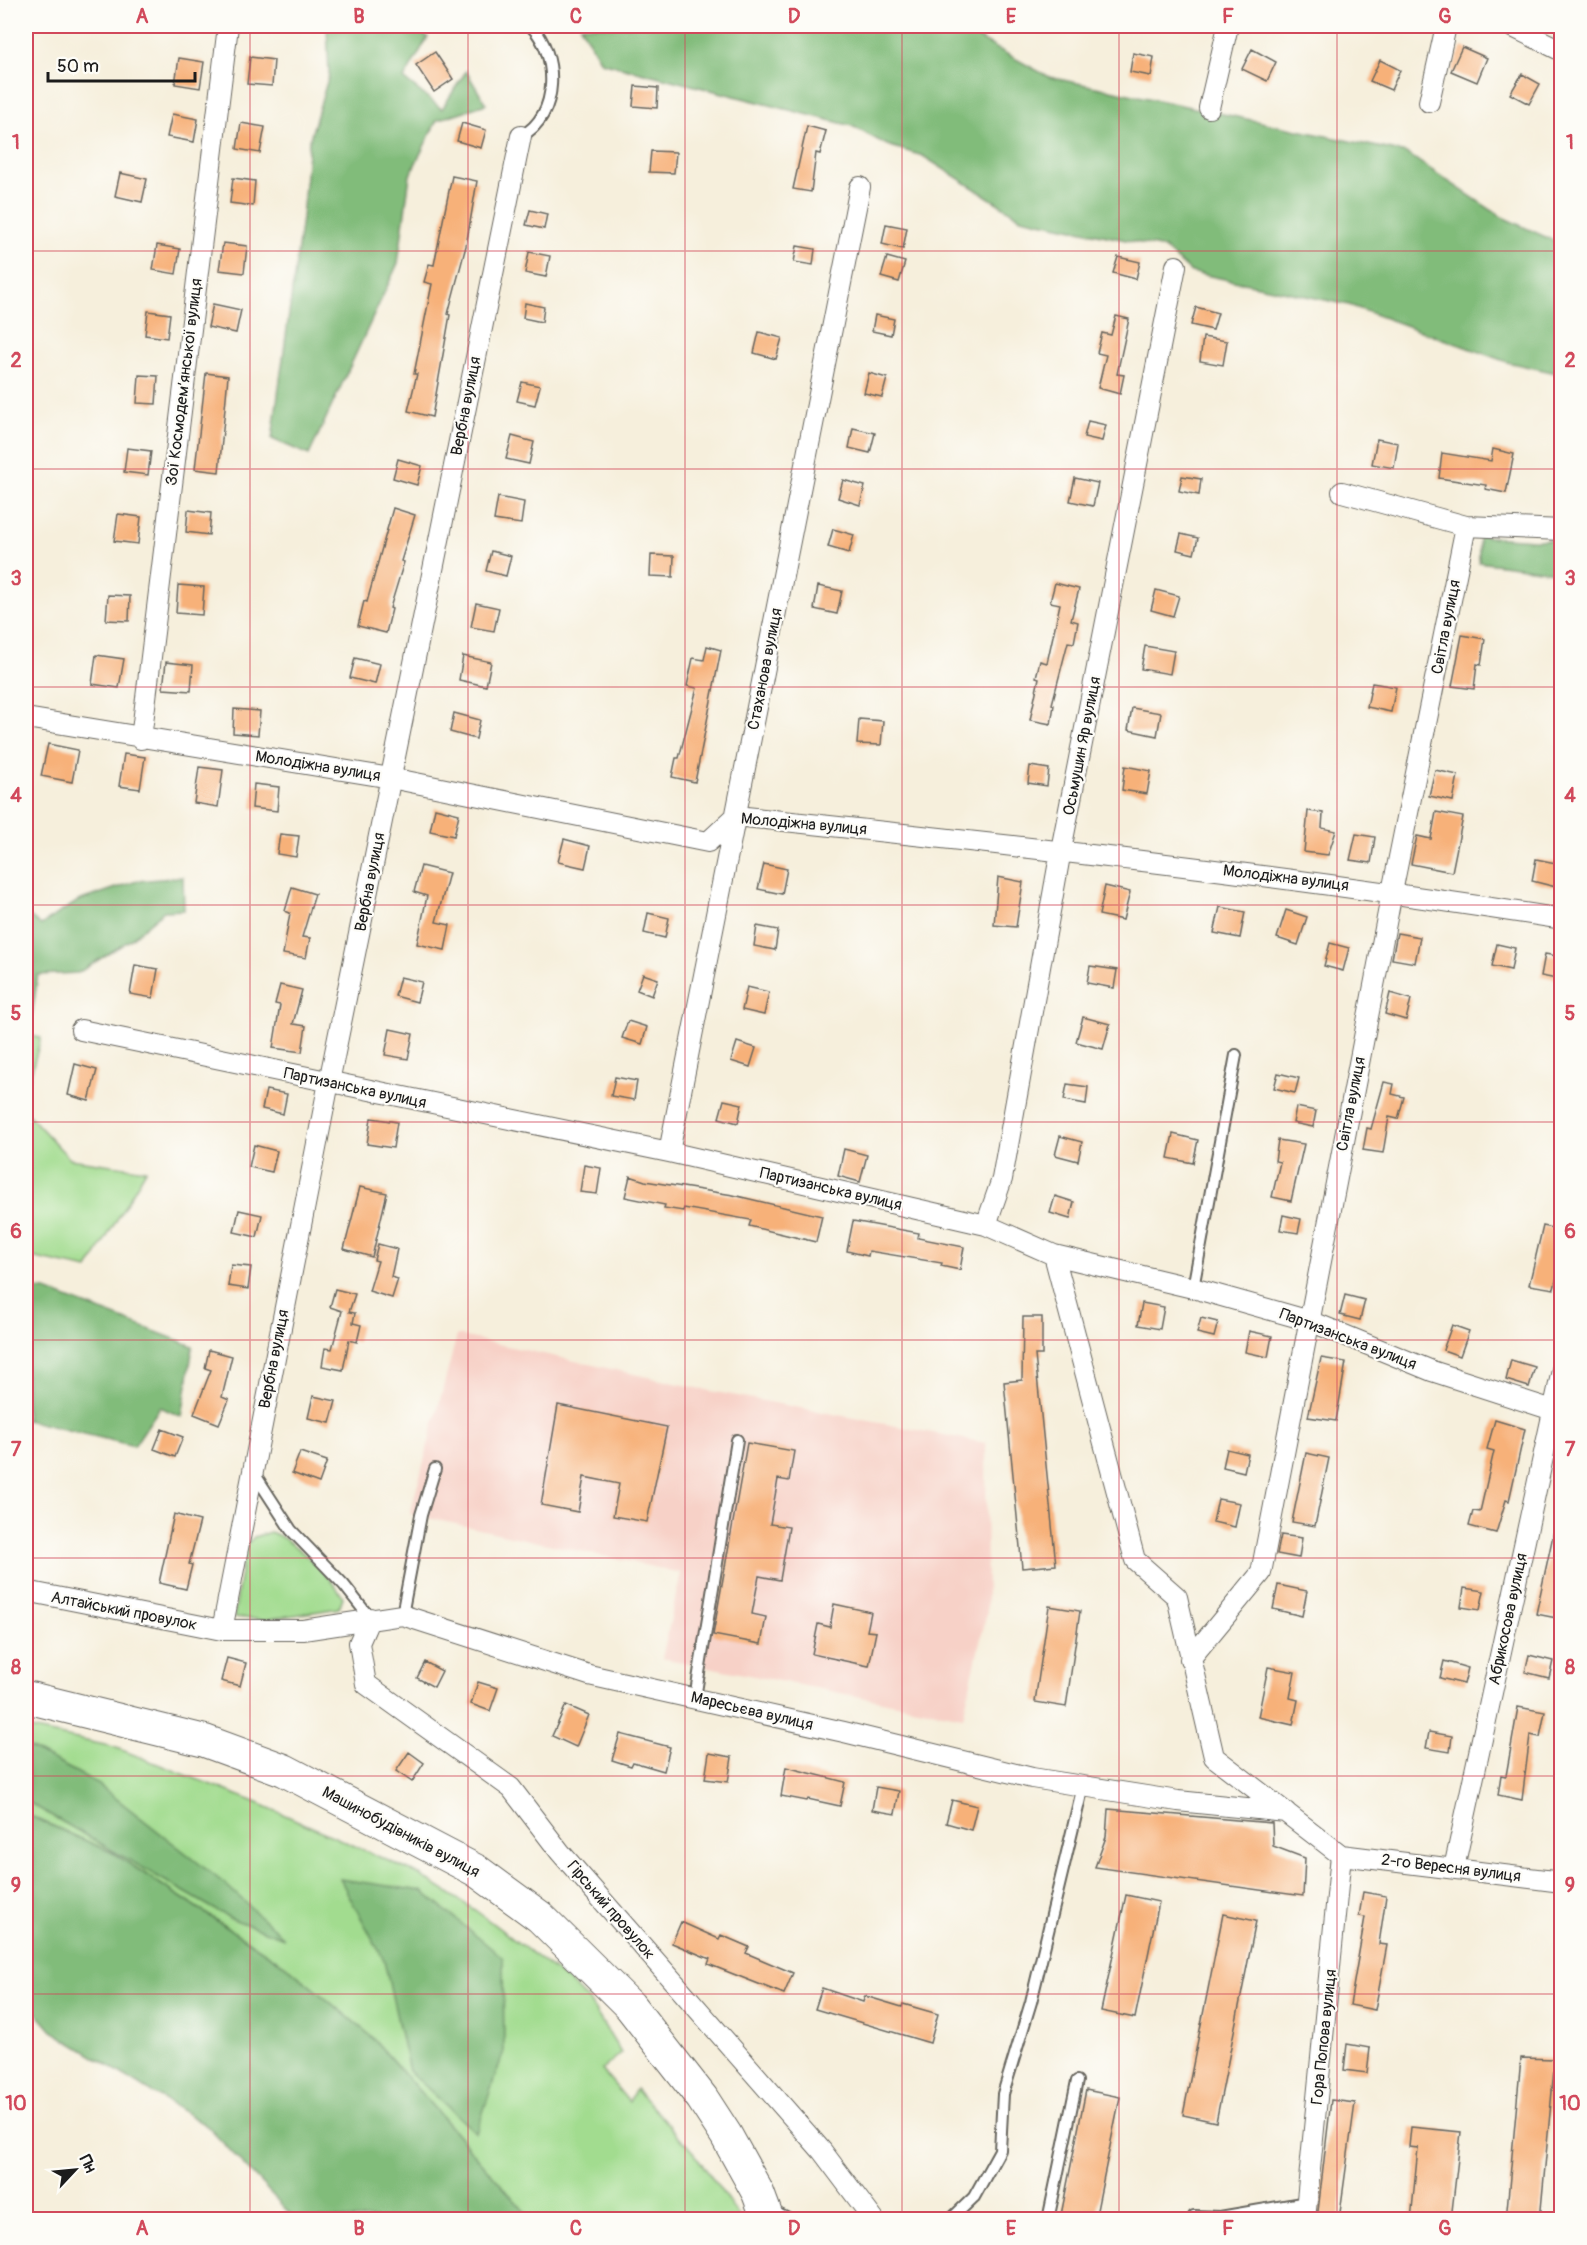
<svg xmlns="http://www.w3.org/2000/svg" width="1587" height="2245" font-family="Pangolin,sans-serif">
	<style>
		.built { fill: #f7d1c7 }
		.green { fill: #a2dc8f; stroke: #5f7c56; stroke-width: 1.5 }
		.forest { fill: #81bc7a; stroke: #4e6c4b; stroke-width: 1.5 }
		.building { fill: #f7b179 }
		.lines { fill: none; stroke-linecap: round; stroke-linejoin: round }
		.service-casing { stroke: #68665f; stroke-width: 14 }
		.minor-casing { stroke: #68665f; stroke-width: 22 }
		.primary-casing { stroke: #68665f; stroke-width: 34 }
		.service { stroke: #fff; stroke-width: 10 }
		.minor { stroke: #fff; stroke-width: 20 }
		.primary { stroke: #fff; stroke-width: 32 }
		.grid { fill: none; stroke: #d1495b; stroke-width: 1.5; stroke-opacity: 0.55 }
		.labels { text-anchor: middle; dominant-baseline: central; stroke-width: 4.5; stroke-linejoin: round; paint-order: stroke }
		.street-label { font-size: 16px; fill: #1c1c1c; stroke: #fdfcf7 }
		.neatline { fill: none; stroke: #d1495b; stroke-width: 2 }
		.grid-label { font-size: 20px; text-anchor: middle; font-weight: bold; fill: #d1495b }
	</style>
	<rect width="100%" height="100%" fill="#fdfcf7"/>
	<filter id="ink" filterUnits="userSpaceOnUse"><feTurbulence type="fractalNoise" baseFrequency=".0167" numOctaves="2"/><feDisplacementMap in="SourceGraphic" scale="12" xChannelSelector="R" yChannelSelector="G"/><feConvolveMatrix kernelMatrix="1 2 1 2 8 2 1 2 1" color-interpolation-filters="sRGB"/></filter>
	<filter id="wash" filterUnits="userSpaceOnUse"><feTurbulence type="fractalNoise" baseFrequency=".008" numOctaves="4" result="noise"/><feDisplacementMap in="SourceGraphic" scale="24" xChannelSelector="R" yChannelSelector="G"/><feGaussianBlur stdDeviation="1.35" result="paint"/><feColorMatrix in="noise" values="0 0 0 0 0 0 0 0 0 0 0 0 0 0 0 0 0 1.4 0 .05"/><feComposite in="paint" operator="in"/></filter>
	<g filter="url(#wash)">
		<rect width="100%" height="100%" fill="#f6efdc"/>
		<path class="built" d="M457,1335l254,56 275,52 1,169 -24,105 -301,-59 19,-85 -271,-59z"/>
		<path class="green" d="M26,1035l15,3 -15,52z
			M26,1112l44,47 76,11 -58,99 -62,-13z
			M270,1532c23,7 59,44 73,65l-4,11 -76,12 -29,-3 11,-71 9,-9z
			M26,1728l88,19 144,56 162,72 55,35 92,70 22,21 32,52 -19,17 27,32 7,-13 59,65 46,65h-210l-160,-183 -85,-70 -173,-113 -87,-39z"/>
		<path class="forest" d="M327,26h79l22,11 -24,42 38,30 24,-38 20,33 -49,16 -27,55 -12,88 -89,192 -37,-16 30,-221 7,-76 20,-67z
			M580,26h376l93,51 357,76 96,64 59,27v130l-54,-12 -158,-57 -158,-33 -27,-24 -143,-30 -98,-62 -36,-11 -35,-19 -251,-64z
			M1479,536l54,4 28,-1v34l-82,-11z
			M183,877l1,33 -20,1 -34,29 -52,33 -40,2 -6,40 -6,-1v-101l15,12 37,-24 59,-20z
			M26,1289l20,1 147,56 -11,71 -22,-10 -26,39 -108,-26z
			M26,1746l69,36 130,102 59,54 -54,-20 -204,-117z
			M26,1814l87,39 173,113 85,70 160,183h-236l-88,-93 -155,-95 -26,-30z
			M340,1879l82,12 81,67 1,93 -28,82 -67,-62 -25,-111z"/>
		<g id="blocks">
			<path class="building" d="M1462,47l25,11 -10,24 -26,-11z
				M1252,49l24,13 -9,19 -25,-12z
				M435,52l18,27 -19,13 -18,-27z
				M1133,53l21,4 -3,19 -21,-4z
				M250,57l24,3 -2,26 -25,-2z
				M179,58l25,4 -4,26 -25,-4z
				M1380,60l20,10 -9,20 -21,-9z
				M1522,74l18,10 -11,20 -19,-10z
				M635,86l23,2 -1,20 -24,-2z
				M172,114l26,5 -4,23 -27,-5z
				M241,123l24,4 -5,26 -23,-4z
				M462,123l24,7 -5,18 -24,-7z
				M807,126l19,5 -6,23 -4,-1 -5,39 -18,-3z
				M651,151l25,1 -2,21 -25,-1z
				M120,173l27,6 -5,23 -27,-6z
				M452,176l25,5 -11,65 -18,68 2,1 -18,102 -24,-6 9,-37h-3l18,-90 -8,-2 5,-18 5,1z
				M233,178l22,3 -2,25 -23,-3z
				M530,210l17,4 -3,15 -18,-4z
				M886,224l21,4 -4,21 -21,-5z
				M223,243l24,3 -3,27 -25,-3z
				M157,245l23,4 -4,25 -23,-4z
				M797,246l18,3 -2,16 -19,-3z
				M529,252l21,4 -4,21 -21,-4z
				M887,257l18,5 -6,20 -18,-5z
				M1118,257l22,5 -4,17 -23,-6z
				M525,303l19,4 -2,15 -19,-4z
				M213,304l28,6 -5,23 -28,-6z
				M1196,307l22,6 -5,17 -22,-5z
				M148,311l22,3 -3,24 -22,-3z
				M875,315l19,4 -3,16 -19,-4z
				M1116,316l13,3 -12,55 7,1 -4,19 -22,-6 8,-33 -9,-2 5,-20 9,2z
				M759,332l23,6 -6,21 -22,-6z
				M1203,337l24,4 -4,24 -23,-4z
				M206,373l22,3 -9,96 -24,-3z
				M869,373l18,5 -5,19 -18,-4z
				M139,375l19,1 -2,28 -19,-1z
				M522,382l18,4 -5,19 -18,-4z
				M1088,421l18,4 -4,16 -18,-4z
				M853,428l22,5 -5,20 -21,-5z
				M512,436l22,6 -5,22 -23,-5z
				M1377,439l21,4 -4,25 -22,-4z
				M127,448l24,3 -3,24 -24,-3z
				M1493,449l21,5 -8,39 -21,-4 1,-4 -47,-7 3,-25 49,8z
				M398,459l24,7 -5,19 -24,-7z
				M1182,476l19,3 -2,16 -20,-4z
				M1075,478l23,5 -5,23 -23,-5z
				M843,480l22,6 -5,19 -22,-7z
				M498,497l26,5 -3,22 -27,-4z
				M393,508l22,7 -14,46 3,1 -14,46 2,1 -6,24 -28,-7 6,-25 3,1z
				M188,510l23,3 -2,22 -23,-3z
				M118,514l23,3 -3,27 -24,-3z
				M833,529l21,6 -5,18 -21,-6z
				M1181,534l17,4 -4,16 -17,-4z
				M491,551l20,5 -5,20 -20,-5z
				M651,555l23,1 -1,21 -23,-1z
				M1055,583l24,6 -8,31 7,2 -4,21 -6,-1 -16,62 2,1 -3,19 -21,-4 9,-42 -3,-1 4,-16 7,2 13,-59 -10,-2z
				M178,585l26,2 -2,28 -26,-2z
				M818,586l24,5 -5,23 -23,-5z
				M1156,590l23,6 -6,20 -22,-6z
				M108,595l22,1 -1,25 -23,-1z
				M476,603l23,5 -5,23 -23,-4z
				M1462,635l23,4 -4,26 -4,-1 -3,25 -22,-3z
				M707,646l14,4 -26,132 -23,-5 4,-19h3l18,-70 -10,-2 6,-28 11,2z
				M1145,646l29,5 -4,23 -29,-5z
				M96,655l28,4 -5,29 -27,-4z
				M463,656l28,6 -5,24 -27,-6z
				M355,658l25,6 -5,20 -25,-6z
				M166,662l27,3 -2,26 -28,-2z
				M1372,683l24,4 -5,25 -24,-5z
				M1132,708l29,5 -4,23 -29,-6z
				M234,709l26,2 -2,24 -25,-2z
				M454,713l26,7 -4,19 -26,-7z
				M859,719l24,2 -2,24 -24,-1z
				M48,744l30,6 -6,32 -31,-6z
				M124,754l21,3 -5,32 -21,-3z
				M1030,766l19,3 -2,17 -19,-3z
				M1125,766l26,5 -4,23 -25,-4z
				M199,767l24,3 -5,37 -24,-4z
				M1435,770l23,5 -5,26 -24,-5z
				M254,784l25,3 -2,24 -25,-3z
				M435,808l24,6 -5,22 -24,-5z
				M1308,811l15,2 -1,15 14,3 -8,24 -24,-3z
				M1436,812l27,5 -11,55 -41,-8 6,-28 14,3z
				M280,834l19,2 -3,21 -19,-3z
				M1356,834l19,3 -4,26 -21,-3z
				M564,839l26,7 -5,22 -27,-6z
				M1536,859l25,5 -5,23 -24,-6z
				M764,864l23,5 -5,25 -24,-5z
				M421,866l28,7 -13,49 14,3 -5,25 -28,-6 10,-48 -13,-4z
				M998,877l25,5 -7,45 -22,-2z
				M1105,886l25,6 -7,28 -24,-5z
				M292,887l23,7 -13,43 8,1 -4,20 -23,-4 7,-41 -5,-2z
				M1220,907l25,5 -5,26 -26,-5z
				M1286,910l21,7 -9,28 -21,-7z
				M648,913l21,5 -4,20 -21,-5z
				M757,926l21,4 -3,20 -21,-4z
				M1397,933l23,4 -5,26 -23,-4z
				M1330,943l19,5 -6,23 -19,-5z
				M1497,944l18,4 -4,22 -19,-4z
				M1545,954l17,3v23l-21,-4z
				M135,965l23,4 -5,29 -23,-4z
				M1090,966l27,4 -3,18 -27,-5z
				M643,974l15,5 -6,17 -15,-6z
				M400,977l22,5 -5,20 -22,-6z
				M280,985l22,5 -9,34 13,2 -4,26 -29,-4 7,-43 -5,-1z
				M747,987l22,5 -5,23 -22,-5z
				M1390,993l21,6 -5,21 -21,-6z
				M1083,1017l27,7 -7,25 -27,-7z
				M628,1021l19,6 -5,17 -20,-6z
				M390,1029l23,5 -5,25 -23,-4z
				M737,1042l19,6 -6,19 -19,-6z
				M75,1064l22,6 -8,31 -21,-6z
				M1278,1073l21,5 -4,15 -21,-5z
				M615,1077l22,4 -3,19 -23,-4z
				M1384,1082l10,2 -2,10 12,3 -6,22 -9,-2 -6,36 -20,-3 4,-22 4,1z
				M1067,1084l21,3 -2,17 -22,-4z
				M266,1090l21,4 -4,20 -21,-5z
				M724,1100l18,4 -4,19 -19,-5z
				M1296,1107l20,4 -3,16 -20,-4z
				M371,1118l26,4 -4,26 -26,-4z
				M1173,1134l25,6 -5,23 -25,-5z
				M1060,1136l22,6 -4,19 -23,-6z
				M1278,1140l26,4 -13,57 -19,-4 8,-35 -5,-1z
				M254,1145l23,6 -5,21 -23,-5z
				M844,1149l23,6 -7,27 -22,-6z
				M584,1165l17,3 -4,26 -17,-2z
				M630,1176l15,5 88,14 89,21 -6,26 -67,-16 2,-6 -67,-12 -1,3 -19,-3 1,-3 -40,-8z
				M360,1187l27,6 -15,64 -28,-8z
				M1055,1196l19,6 -4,17 -20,-6z
				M239,1210l23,5 -5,22 -23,-5z
				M1283,1215l18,4 -3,14 -18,-3z
				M853,1221l66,12 -1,5 46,9 -4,23 -19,-4 1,-3 -73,-12 -1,5 -21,-5z
				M1543,1226l19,4v25l-8,34 -25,-4z
				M378,1244l19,5 -6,28 7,2 -6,19 -23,-7 9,-30 -4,-1z
				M231,1265l20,2 -3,22 -20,-3z
				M335,1289l20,5 -6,18 6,1 -2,10 8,2 -4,17 -8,-2 -6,30 -21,-4 3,-18 7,1 10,-38 -12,-4z
				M1345,1295l20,5 -5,20 -20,-5z
				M1142,1303l22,4 -4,22 -22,-4z
				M1023,1317h19v38h-7l21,210 -34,3 -18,-186 18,-2z
				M1201,1318l17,4 -4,15 -17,-4z
				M1452,1325l17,6 -9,25 -17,-6z
				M1249,1331l23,5 -4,21 -23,-5z
				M209,1350l23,6 -10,41 7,3 -10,24 -25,-10 17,-44 -6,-2z
				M1321,1358l25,4 -10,59 -28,-4z
				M1511,1360l24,7 -6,20 -23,-7z
				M313,1396l23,5 -6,22 -22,-5z
				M558,1405l109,22 -20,95 -34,-6 6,-32 -35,-7 -6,35 -37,-7z
				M1495,1420l30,9 -16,72 -3,-1 -10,33 -27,-7 4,-15 7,1 14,-61 -7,-2z
				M162,1429l21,8 -8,20 -21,-8z
				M747,1443l47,8 -5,30 -11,-2 -8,45 19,3 -9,53 -21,-4 -7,38 14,3 -5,27 -48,-9z
				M1227,1449l21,5 -4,18 -21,-5z
				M300,1452l27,9 -8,22 -27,-10z
				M1306,1453l23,5 -14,68 -23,-4z
				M1218,1499l22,4 -5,24 -22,-5z
				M174,1514l26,7 -11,43 3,1 -6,24 -27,-6z
				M1555,1526l7,1v92l-26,-5z
				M1281,1535l21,3 -3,20 -22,-4z
				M1278,1585l29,6 -5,25 -29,-7z
				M1464,1588l20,3 -4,19 -19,-3z
				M834,1604l37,8 -4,19 9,1 -7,34 -57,-12 6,-30 12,3z
				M1049,1606l31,5 -14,96 -31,-5z
				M1529,1655l24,6 -4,17 -24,-6z
				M227,1658l19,5 -6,23 -19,-5z
				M1444,1661l24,7 -4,16 -24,-6z
				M425,1662l17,9 -8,16 -17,-9z
				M1268,1667l27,5 -5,26 8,2 -5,25 -35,-8z
				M478,1682l20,6 -8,23 -19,-7z
				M566,1705l23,10 -13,32 -24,-11z
				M1518,1707l27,5 -5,25 -10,-2 -8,65 -24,-5 3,-20 5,1z
				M1429,1732l23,4 -2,16 -24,-4z
				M620,1734l50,13 -6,24 -31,-9 -2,4 -19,-6z
				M409,1752l15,11 -12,19 -16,-11z
				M709,1753l23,4 -4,25 -23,-3z
				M786,1767l59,15 -5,24 -32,-7 -1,2 -26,-5z
				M876,1787l23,4 -4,23 -23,-4z
				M952,1800l25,6 -6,24 -25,-7z
				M1108,1809l164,14 1,23 32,12 -2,38 -208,-29 11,-30z
				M1363,1892l23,4 -7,48 8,1 -12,65 -25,-5 15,-88 -6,-1z
				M1126,1895l33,7 -24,116 -34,-7z
				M1223,1914l33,7 -40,201 -33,-7z
				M681,1922l38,17 2,-4 28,12 -3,6 47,20 -9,21 -76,-30 2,-5 -38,-16z
				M822,1988l41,14 2,-6 37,11 1,-3 35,10 -8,29 -115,-34z
				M1347,2044l23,4 -3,25 -23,-3z
				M1521,2058l34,1 -15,161h-34z
				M1086,2090l34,7 -25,123h-35z
				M1331,2100l24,3 -16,117h-22z
				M1411,2127l50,5 -10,88h-40l7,-72 -9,-1z"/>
		</g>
	</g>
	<g filter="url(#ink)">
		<use href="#blocks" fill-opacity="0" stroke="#68665f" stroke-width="1.5"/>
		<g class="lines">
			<g class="service-casing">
				<path id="service" d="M521,136c39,-20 38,-82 10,-110
					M1193,1288l43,-233
					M254,1473l37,57 53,55 26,33
					M402,1615l19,-100 14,-46
					M695,1698l42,-258
					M772,2211l18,9
					M1194,2216l26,1 87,-15
					M950,2220l24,-23 26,-47 3,-56 28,-92 52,-216
					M1048,2220l29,-139"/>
			</g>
			<g class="minor-casing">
				<path id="minor" d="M1511,26l51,25
					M1429,102l17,-76
					M1209,108l19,-82
					M1342,492l124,34 96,4
					M26,718l365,60 317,64 28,-26c276,29 551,59 826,103
					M141,739l87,-713
					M81,1030l588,122 317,73 68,30 139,33 117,33 122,50 130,42
					M669,1152l191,-965
					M986,1225l16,-46 59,-329 115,-584
					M1054,1255l81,305 42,37 37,160 127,98
					M26,1591l196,39h81l99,-15 187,60 255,57 188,46 146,23 108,11
					M370,1618l-11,25 7,41 145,104 49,64 262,299 52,69
					M222,1630l107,-548 192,-946
					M1190,1659l71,-86 131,-681 74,-366
					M1341,1855l221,27
					M1454,1868l108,-498
					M1305,2220l36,-365"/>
			</g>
			<g class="primary-casing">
				<path id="primary" d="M26,1697l179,44 79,29 193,101 63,46 90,89 72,92 24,37 32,58 10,27"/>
			</g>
			<use href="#service" class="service"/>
			<use href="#minor" class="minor"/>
			<use href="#primary" class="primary"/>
		</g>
	</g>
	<path class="grid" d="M250,26v2194M468,26v2194M685,26v2194M902,26v2194M1119,26v2194M1337,26v2194M26,251h1536M26,469h1536M26,687h1536M26,905h1536M26,1122h1536M26,1340h1536M26,1558h1536M26,1776h1536M26,1994h1536"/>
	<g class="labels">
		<g class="street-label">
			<text transform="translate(184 382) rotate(-83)">Зої Космодем’янської вулиця</text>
			<text transform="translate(466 406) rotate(-79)">Вербна вулиця</text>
			<text transform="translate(1446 627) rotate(-79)">Світла вулиця</text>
			<text transform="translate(765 669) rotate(-79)">Стаханова вулиця</text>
			<text transform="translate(1082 746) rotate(-79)">Осьмушин Яр вулиця</text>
			<text transform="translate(318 766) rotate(9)">Молодіжна вулиця</text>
			<text transform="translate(804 824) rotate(5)">Молодіжна вулиця</text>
			<text transform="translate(1286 878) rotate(7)">Молодіжна вулиця</text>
			<text transform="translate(370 882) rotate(-79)">Вербна вулиця</text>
			<text transform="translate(355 1088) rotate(12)">Партизанська вулиця</text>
			<text transform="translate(1351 1104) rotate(-79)">Світла вулиця</text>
			<text transform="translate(831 1189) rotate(13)">Партизанська вулиця</text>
			<text transform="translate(1348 1339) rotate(21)">Партизанська вулиця</text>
			<text transform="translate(274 1359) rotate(-79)">Вербна вулиця</text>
			<text transform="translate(124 1611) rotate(11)">Алтайський провулок</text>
			<text transform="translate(1508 1619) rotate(-78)">Абрикосова вулиця</text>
			<text transform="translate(752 1711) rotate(13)">Маресьєва вулиця</text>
			<text transform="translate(401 1832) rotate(28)">Машинобудівників вулиця</text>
			<text transform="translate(1451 1868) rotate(7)">2-го Вересня вулиця</text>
			<text transform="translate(611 1910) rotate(49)">Гірський провулок</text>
			<text transform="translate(1324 2037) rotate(-84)">Гора Попова вулиця</text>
		</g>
	</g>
	<rect width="1587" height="2245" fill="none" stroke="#fdfcf7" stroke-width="66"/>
	<g transform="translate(75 2170) rotate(64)" stroke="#fdfcf7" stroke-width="4.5" paint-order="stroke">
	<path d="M0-4.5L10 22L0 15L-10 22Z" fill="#1c1c1c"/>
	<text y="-9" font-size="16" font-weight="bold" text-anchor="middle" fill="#1c1c1c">Пн</text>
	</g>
	<path d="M48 72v9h147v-9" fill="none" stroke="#1c1c1c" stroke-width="3"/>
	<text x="57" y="72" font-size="18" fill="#1c1c1c" stroke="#fdfcf7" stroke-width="4.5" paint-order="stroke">50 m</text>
	<rect x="33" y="33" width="1521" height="2179" class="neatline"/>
	<g class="grid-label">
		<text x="142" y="23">A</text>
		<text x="359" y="23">B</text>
		<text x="576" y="23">C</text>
		<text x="794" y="23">D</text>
		<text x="1011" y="23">E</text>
		<text x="1228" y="23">F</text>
		<text x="1445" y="23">G</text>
		<text x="16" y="149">1</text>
		<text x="1570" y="149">1</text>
		<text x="16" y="367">2</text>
		<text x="1570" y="367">2</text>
		<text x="16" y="585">3</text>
		<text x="1570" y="585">3</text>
		<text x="16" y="802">4</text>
		<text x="1570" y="802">4</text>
		<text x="16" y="1020">5</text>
		<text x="1570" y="1020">5</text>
		<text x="16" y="1238">6</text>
		<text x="1570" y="1238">6</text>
		<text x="16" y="1456">7</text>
		<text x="1570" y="1456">7</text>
		<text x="16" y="1674">8</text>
		<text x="1570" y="1674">8</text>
		<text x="16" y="1892">9</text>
		<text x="1570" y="1892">9</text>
		<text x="16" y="2110">10</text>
		<text x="1570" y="2110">10</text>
		<text x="142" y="2235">A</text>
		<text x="359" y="2235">B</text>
		<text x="576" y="2235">C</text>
		<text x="794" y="2235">D</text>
		<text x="1011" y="2235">E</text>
		<text x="1228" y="2235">F</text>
		<text x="1445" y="2235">G</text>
	</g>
</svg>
